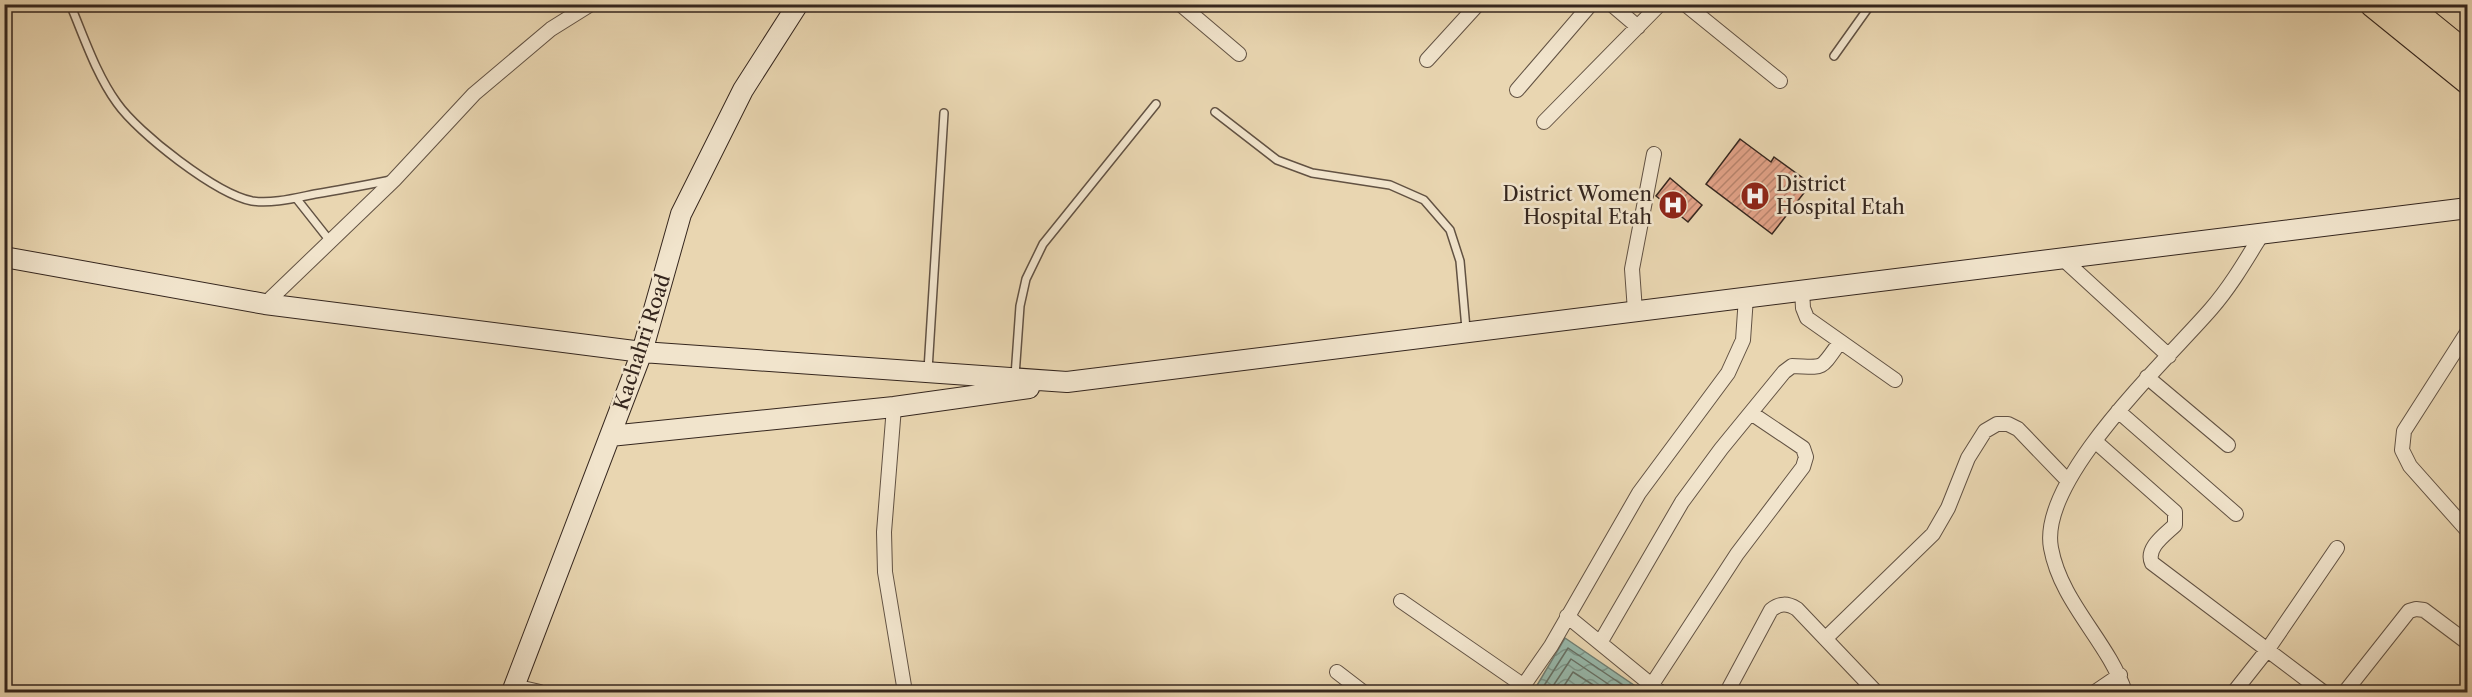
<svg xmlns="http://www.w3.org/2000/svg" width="2472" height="697" font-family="'Libre Caslon Text',serif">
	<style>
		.water { fill: url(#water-waves); stroke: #707e73; stroke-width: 1.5 }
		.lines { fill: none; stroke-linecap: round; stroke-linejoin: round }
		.shore { stroke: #667065; stroke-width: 1.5 }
		.building { fill: url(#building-hatch); stroke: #35261e; stroke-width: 1.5 }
		.lane-casing { stroke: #625243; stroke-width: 10 }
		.street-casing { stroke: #625243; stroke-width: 16 }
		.secondary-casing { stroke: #35261e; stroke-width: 22 }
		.highway-casing { stroke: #35261e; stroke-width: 28 }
		.lane { stroke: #f1e4cc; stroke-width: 7 }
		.street { stroke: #f1e4cc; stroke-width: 14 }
		.secondary { stroke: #f1e4cc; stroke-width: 20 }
		.highway { stroke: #e9d6b1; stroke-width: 26 }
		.labels { text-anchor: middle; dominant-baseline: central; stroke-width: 5; stroke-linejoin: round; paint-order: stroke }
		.poi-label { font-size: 20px; fill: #35261e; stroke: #f1e4cc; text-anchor: start }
		.street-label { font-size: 20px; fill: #35261e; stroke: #f1e4cc }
	</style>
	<defs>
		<pattern id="water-waves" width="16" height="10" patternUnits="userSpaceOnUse" patternTransform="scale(1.5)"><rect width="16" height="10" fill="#97b9ac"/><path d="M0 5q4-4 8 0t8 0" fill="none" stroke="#7c968b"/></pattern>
		<pattern id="building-hatch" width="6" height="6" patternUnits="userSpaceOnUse" patternTransform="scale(1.5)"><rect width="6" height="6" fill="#e3a389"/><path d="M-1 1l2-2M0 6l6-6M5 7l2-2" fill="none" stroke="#b9856f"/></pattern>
	</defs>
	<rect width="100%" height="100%" fill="#e9d6b1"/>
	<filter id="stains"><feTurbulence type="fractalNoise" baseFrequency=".00333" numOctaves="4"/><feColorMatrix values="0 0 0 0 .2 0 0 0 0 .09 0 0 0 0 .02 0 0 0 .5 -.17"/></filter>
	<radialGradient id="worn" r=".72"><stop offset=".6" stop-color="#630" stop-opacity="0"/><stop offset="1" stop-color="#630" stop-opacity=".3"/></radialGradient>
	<path class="water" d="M1565,638l79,54h-111z"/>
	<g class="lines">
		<path class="shore" d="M1540,692l28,-44 65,44
			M1549,692l22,-33 49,33
			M1560,692l13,-20 31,20"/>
	</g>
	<path class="building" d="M1740,139l31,23 3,-5 37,27 -39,50 -66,-50z
		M1670,178l32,27 -14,17 -32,-26z"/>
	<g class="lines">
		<g class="lane-casing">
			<path id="lane" d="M70,4c14,33 26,70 47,99 21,30 99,91 135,98 20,3 43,-3 63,-7 25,-4 51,-9 76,-14
				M1834,56l37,-52
				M1215,112l62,48 35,13 78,12 34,15 26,30 10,31 6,68
				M296,198l34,43
				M928,370l16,-257
				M1015,376l5,-70 6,-27 17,-35 113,-140"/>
		</g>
		<g class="street-casing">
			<path id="street" d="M1180,4l59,50
				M1611,4l27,23
				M1685,4l95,77
				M1427,60l51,-56
				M1517,90l74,-86
				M1544,122l116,-118
				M2062,258l107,98
				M1802,290l1,18 4,10 88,62
				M265,304l129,-124 80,-86 77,-65 40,-25
				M1635,311l-3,-42 22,-115
				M2147,377l81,68
				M894,407l-10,125 1,40 20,120
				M2118,411l118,103
				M2096,442l79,70v13c-9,9 -30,23 -23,38l171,129
				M2466,529l-56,-63 -8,-16 2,-19 64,-100
				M1401,601l123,85
				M1567,616l93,76
				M1826,638l107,-104 15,-26 20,-50 17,-27 12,-7h11l10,5 50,52
				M1600,643l82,-141 39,-53 63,-77 8,-6c34,1 27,5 48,-24
				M1337,672l26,20
				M514,686l26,6
				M1651,686l86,-132 66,-87 3,-10 -3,-9 -52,-35
				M1519,692l32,-46 88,-153 89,-120 15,-33 3,-43
				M1727,692l44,-82c9,-7 16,-7 26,-1l79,83
				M2095,692l25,-17
				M2125,692c-17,-51 -64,-89 -74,-144 -13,-69 116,-188 160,-239 20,-23 35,-49 51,-75
				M2234,692l34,-43 69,-101
				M2345,692l64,-81 7,-2 8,1 44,33"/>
		</g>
		<g class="secondary-casing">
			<path id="secondary" d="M4,257l261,47 377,48 425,30 1401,-174
				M610,436l284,-29 135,-19
				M512,692l130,-340 39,-138 62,-124 55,-86"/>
		</g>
		<g class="highway-casing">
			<path id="highway" d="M2373,4l95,77
				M2404,4l64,52"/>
		</g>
		<use href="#lane" class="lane"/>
		<use href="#street" class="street"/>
		<use href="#secondary" class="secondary"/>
		<use href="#highway" class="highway"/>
	</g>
	<defs>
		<g id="hospital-disc" transform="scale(1.5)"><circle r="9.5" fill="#8f2418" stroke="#f1e4cc"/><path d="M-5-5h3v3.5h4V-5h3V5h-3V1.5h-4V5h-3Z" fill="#fff"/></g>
	</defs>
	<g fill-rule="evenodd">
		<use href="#hospital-disc" x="1755" y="196"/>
		<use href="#hospital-disc" x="1673" y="205"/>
	</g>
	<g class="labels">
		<g class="poi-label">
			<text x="1776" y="184">District<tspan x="1776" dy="23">Hospital Etah</tspan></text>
			<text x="1652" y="194" text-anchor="end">District Women<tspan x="1652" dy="23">Hospital Etah</tspan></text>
		</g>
		<g class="street-label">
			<text transform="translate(642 342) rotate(-72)">Kachahri Road</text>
		</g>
	</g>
	<rect width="2472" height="697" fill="none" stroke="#e9d6b1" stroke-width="24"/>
	<rect x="6" y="6" width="2460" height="685" fill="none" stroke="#35261e" stroke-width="3"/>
	<rect x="12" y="12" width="2448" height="673" fill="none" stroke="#35261e" stroke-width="1.5"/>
	<rect width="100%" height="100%" filter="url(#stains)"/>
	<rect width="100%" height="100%" fill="url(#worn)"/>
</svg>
